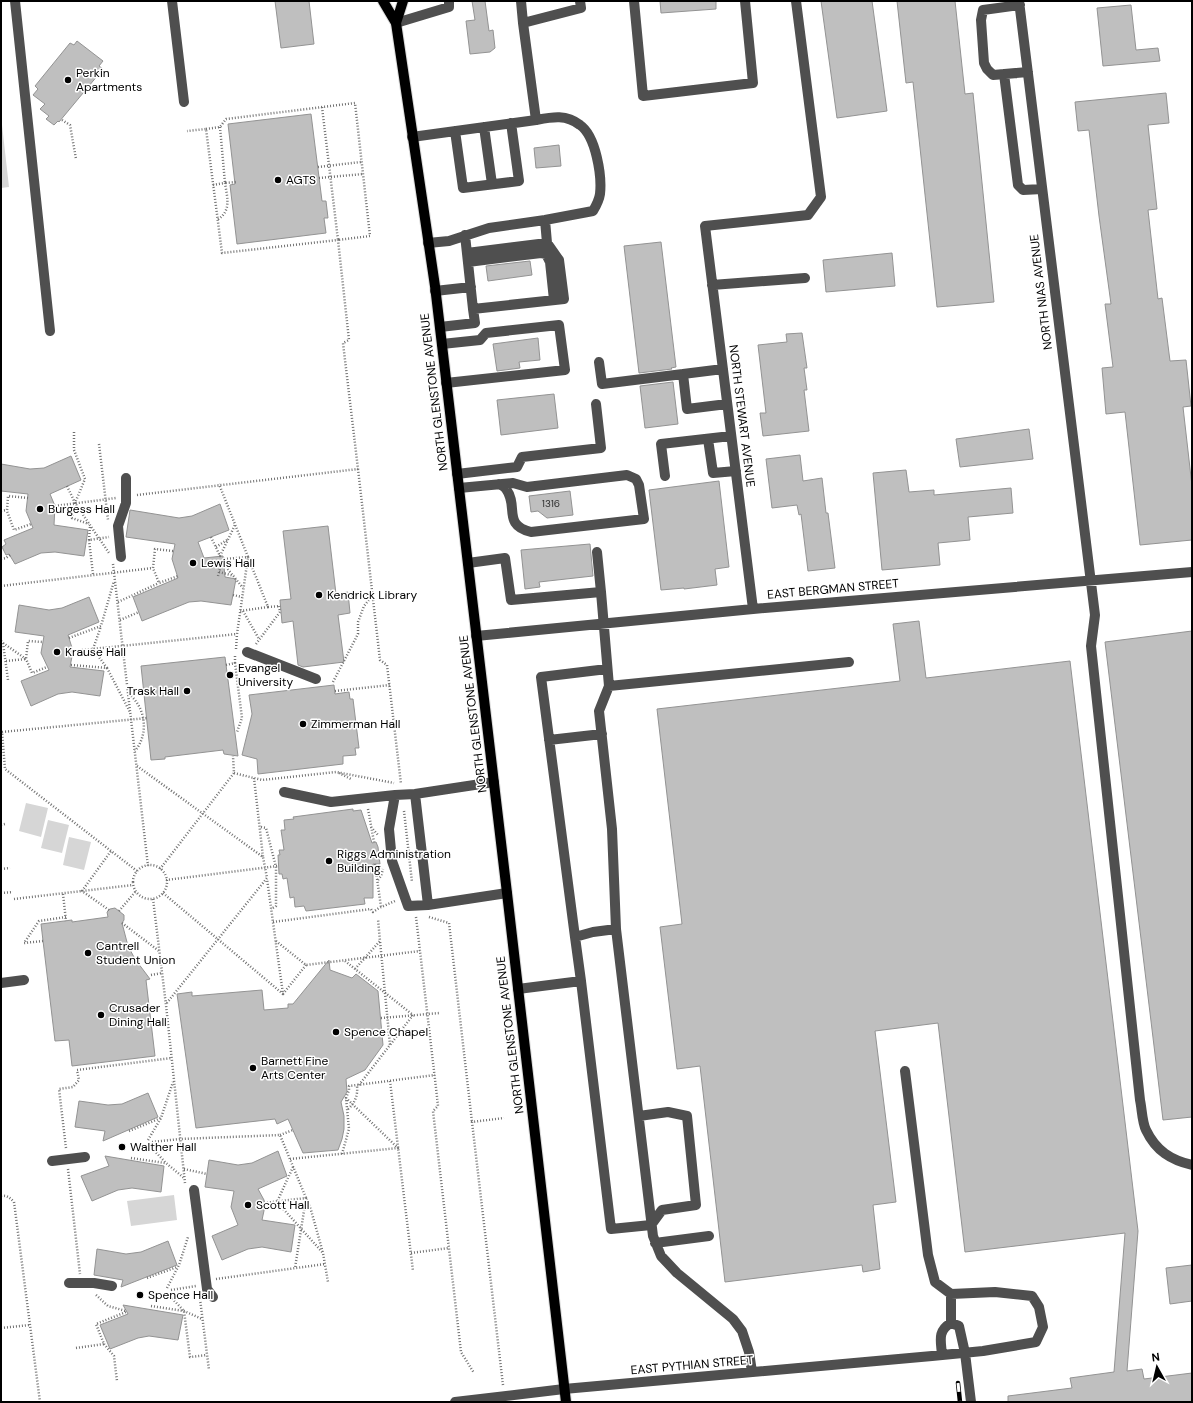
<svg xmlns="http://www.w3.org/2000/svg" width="1193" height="1403" font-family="'DM Sans',sans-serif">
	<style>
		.green { fill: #d6d6d6 }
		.building { fill: #bfbfbf; stroke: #939393 }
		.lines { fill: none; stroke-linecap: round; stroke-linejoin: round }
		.major-casing { stroke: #dbdbdb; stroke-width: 12 }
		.path { stroke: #717171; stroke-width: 2.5; stroke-dasharray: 1 2; stroke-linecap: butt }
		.minor { stroke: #4f4f4f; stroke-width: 10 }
		.major { stroke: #000; stroke-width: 10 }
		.rail-casing { stroke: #000; stroke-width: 4.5 }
		.rail { stroke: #fff; stroke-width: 3; stroke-dasharray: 9; stroke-linecap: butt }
		.poi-dot { fill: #000; stroke: #fff; stroke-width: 1.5 }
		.labels { text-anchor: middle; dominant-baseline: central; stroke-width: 3; stroke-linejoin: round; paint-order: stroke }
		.number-label { font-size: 10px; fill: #303030 }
		.poi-label { font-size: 12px; fill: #000; stroke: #fff; text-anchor: start }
		.street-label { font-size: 12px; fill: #000; stroke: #fff }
	</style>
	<rect width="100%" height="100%" fill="#fff"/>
	<path class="green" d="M1,116l8,71 -8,1z
		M26,803l22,5 -7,29 -22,-6z
		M48,820l21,5 -7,28 -21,-5z
		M69,837l22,5 -7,28 -21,-5z
		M174,1195l3,25 -46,6 -4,-25z"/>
	<path class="building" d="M275,1h34l5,43 -33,4z
		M472,1h13l4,30 4,-1 2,18 -5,4 -20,2 -4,-33 9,-1z
		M660,1h56v8l-55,4z
		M821,1h51l15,110 -50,7z
		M897,1h58l10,93 8,-1 21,209 -57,5 -24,-225 -7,1z
		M1131,5l5,45 22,-2 2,13 -57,5 -6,-58z
		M77,41l26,20 -4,5 4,3 -44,53 -1,-1 -4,4 -8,-6 3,-3 -9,-7 5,-5 -12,-9 5,-6 -3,-3 35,-43 4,2z
		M1166,93l3,30 -21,2 9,84 -9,1 10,89 4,-1 8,63 16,-1 5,46 -8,1 9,79v54l-52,5 -15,-133 -19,2 -4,-46 11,-1 -8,-63h6l-12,-88 -10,-86 -11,1 -3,-29z
		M311,114l11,87h4l2,17h-4l2,15 -89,11 -7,-59 5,-1 -7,-60z
		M559,145l2,21 -25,2 -2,-20z
		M661,242l15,125 -5,1 1,1 -33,4 -15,-127z
		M892,253l3,33 -69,6 -3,-32z
		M530,261l2,14 -44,6 -2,-15z
		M802,333l5,35h-3l3,22h-3l5,41 -46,5 -3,-23h6l-8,-68 29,-3 -1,-8z
		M538,338l2,22 -21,2 1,6 -23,3 -4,-27z
		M673,382l5,42 -33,4 -5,-42z
		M554,394l4,34 -57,7 -4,-35z
		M1029,429l4,30 -73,8 -4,-28z
		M800,455l3,26 19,-3 4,35h2l7,55 -27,3 -7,-57 -2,1 -2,-10 -25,3 -6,-49z
		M71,456l10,24 -31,14 5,12 -1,19 34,5 -4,26 -29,-4 -14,1 -26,11 -6,-10 -3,1 -4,-8 4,-3 -2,-4 29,-12 -7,-17 2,-17 -27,-3v-27l29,5 14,-1z
		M906,470l3,22 25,-2v5l77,-7 2,25 -45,4 2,23 -32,3 2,22 -58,5 -9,-97z
		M719,481l10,86 -14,2 2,16 -33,4v-1l-23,2 -12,-100z
		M570,491l3,24 -26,3 -9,-7 -7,1 -2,-16z
		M220,504l9,26 -31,12 6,16 19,-2 2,21 11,2 -5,26 -30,-4 -12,1 -47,19 -9,-24 45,-19 -6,-19 3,-15 -49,-7 4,-27 49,8 13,-2z
		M328,526l8,68 12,-2 2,21 -12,2 6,47 -41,5 -5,-2 -5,-44 -11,2 -2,-23 11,-1 -8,-68z
		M590,544l3,32 -54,6 1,5 -15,2 -4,-39z
		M89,597l10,25 -31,13 5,16 -3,16 34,4 -4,25 -28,-4 -14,2 -27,12 -10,-25 28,-11 -8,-17 3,-17 -29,-4 4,-27 30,5 13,-2z
		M919,621l7,57 144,-17 68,570 -11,140 15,-2 2,10 48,-6v29h-184v-6l64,-8 -2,-10 44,-6 11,-139 -160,19 -27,-229 -63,8 21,171 -23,3 7,64 -17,3 -1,-7 -137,17 -25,-216 -23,3 -17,-142 22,-3 -25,-215 243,-28 -7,-57z
		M1192,631v486l-29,3 -58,-478z
		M225,657l13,99 -14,-2 -1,-4 -58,7v2l-14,1 -10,-94z
		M334,685l1,9 14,-2 1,7h3l6,49h-4l1,7 -13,1v8l-85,10 -1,-15 -15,-4 10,-41 -3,-19z
		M353,809v2l8,-1 11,33 4,-1 2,5 2,17h-7v34h-9l1,6 -59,7 -2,-5 -9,1 -1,-10 -4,1 -3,-20 -4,1 -1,-5h-3l-1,-19h2l-1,-5h5l-3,-20h4l-1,-10 10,-1 -1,-2z
		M115,908l9,7v5l-2,3 6,23 7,13 15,20 -4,1 9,76 -83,10 -3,-26 -14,1 -14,-117 31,-4v2l36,-5 -1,-5 3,-3z
		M329,960l1,10 22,8 4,-4 22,17 5,54 -18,25 -19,9 1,13 -6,10 3,14v13l-2,10 -4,11 -35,3 -15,-34 -11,5 -2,-5 -79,9 -19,-134 15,-2v4l70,-6 2,20 24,-2v-4h5z
		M148,1093l10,24 -55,24 2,-10 -30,-4 4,-26 29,4 14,-1z
		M278,1151l9,25 -29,13 6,11 1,6 -3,14 33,5 -4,27 -29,-5 -14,2 -26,11 -10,-24 26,-11 -7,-18 3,-16 -29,-4 4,-27 29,5 14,-2z
		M105,1156l59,10 -3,26 -29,-4 -14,2 -26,11 -11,-25 28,-10z
		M168,1241l9,24 -56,22 2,-7 -29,-5 3,-26 29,5 15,-2z
		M1192,1265v36l-22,3 -4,-36z
		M123,1305l60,10 -5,25 -29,-4 -11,2 -28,11 -10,-24 28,-11z"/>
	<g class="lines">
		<g class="major-casing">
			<path id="major" d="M383,1l13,22 39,263 72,607 59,509
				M396,23l7,-22"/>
		</g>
		<path class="path" d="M62,120l8,5 6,34
			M220,127l5,56 12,-1
			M206,129l14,-2 6,-8 129,-16 15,133 -32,4 -16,-133
			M318,167l43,-5
			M319,178l44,-4
			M213,185l12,-2c2,14 7,28 -8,37
			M74,432v18l11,29 -10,24 -3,15 17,6
			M99,444l9,76
			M358,469l22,191 7,5 14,119
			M67,486l8,17 34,50
			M137,495l221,-26 -15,-126 6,-3 -11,-100 -116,13 -16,-124 -19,2
			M28,498l-20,-2 -1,15 7,19 17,-6
			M55,506l61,-8
			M1,511l6,-1
			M211,537l9,19 15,-31
			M89,540l1,-14
			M216,547l11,-7
			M173,551l-18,-2 -2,19 6,15 19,-7
			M1,559l5,-1 4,-3
			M224,559l24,-2 20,50 -28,4
			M222,562l21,26
			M113,564l35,302
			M219,572l15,4
			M93,574l-4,-34 20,-3
			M218,576l4,-14
			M1,586l152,-18
			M233,595l9,2
			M348,597l24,-3
			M118,602l41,-19
			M268,607l12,-1
			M243,611l16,28
			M120,620l19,-8
			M69,638l32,-12 13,-45
			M1,641l2,2 5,37
			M3,643l23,16 6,14 15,-6
			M256,644l24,-32 -1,-6
			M236,649l1,-15
			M73,651l164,-17 11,-77 -29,-73
			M6,661l20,-2 2,-18 15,1
			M235,663v-9
			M71,665l36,3 -14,-19 8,-23
			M226,665l9,-2 7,55 -5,14
			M107,668l23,44
			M333,682l25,-48v-12l6,-16 8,-10
			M335,691l55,-6
			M129,694c17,14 20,40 6,57
			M137,766l126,91 4,21 -101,126
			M234,773l28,7 74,-8 58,11
			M339,773l12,6
			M254,778l9,79
			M368,809l6,33
			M404,811l8,71
			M1,825l4,-1
			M261,827l5,1 10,39v39l-5,3
			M371,827l7,8
			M375,864l6,43
			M133 882a17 17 0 1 1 34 0a17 17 0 1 1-34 0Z
			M1,869l9,-1
			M160,869l74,-96 -1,-17
			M137,871l-132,-102 -3,-37 145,-14
			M166,880l112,-14
			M378,880l3,-4 2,-7
			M1,893l12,-1
			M163,893l120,101 -16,-115
			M63,894l3,27
			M14,899l119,-14
			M153,899l13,106 19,178
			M109,910l-27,-19 29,-40
			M119,911l17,-20
			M416,917l20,171 2,18 -5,5 28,241 13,21
			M429,917l20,6 23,199
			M273,922l98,-13 2,3 6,-4 16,-7
			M122,923l37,28
			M43,941l-19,2 15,-22 27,-4
			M276,941l30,24 114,-14
			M345,961l68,54 -23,30
			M355,969l25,-28 -2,-22
			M151,975l11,-2
			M283,994l23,-29
			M381,1018l59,-5
			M390,1081l23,190
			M359,1085l31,-40 -10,-104
			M348,1109c7,-6 10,-14 9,-23
			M129,1131l32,-13
			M280,1135l13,-5
			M148,1140l13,-22 12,-36
			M152,1142l28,-3 100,-4 31,75 12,43 5,29
			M150,1146l16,17 18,15
			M66,1148l-7,-59 14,-2 6,-7 -2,-10 95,-12
			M342,1154l7,-25 -3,-31 3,-8v-4l86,-11
			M131,1158l34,5
			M290,1159l108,-11 -52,-50
			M293,1167l-16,35 46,51
			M68,1169l12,105
			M184,1169l23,5
			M1,1196c6,-1 9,2 13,6l26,200
			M264,1203l42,-5 -11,70
			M411,1253l38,-5
			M147,1278l30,-11
			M216,1279l109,-15
			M167,1288l12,-23 9,-28
			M171,1290l25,-4
			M168,1294l16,17 6,46 17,-2
			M96,1295l12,11 18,5
			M200,1299l9,71
			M151,1306l33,5 18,8
			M1,1328l29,-3
			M104,1344l10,12 3,25
			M76,1348l28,-4 -8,-20 30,-12
			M503,1385l-31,-263 32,-4"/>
		<path class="minor" d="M15,1l35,330
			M172,1l12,101
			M521,1l2,22
			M634,1l9,95 110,-13 -8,-82
			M1019,1l76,614 -4,31 49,454c2,9 2,22 6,30 10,21 25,30 46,35
			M1020,5l-37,5 -2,10 3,43 3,6 6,6 35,-3
			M396,23l53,-16v-6
			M1004,74l14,111 5,5 19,-1
			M484,127l8,57
			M455,131l8,57 56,-7 -8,-58
			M412,137l124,-17 -13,-97 58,-15 -1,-7
			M545,220l2,23
			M465,235l8,74 91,-10 -5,-39 -12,-17 -80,10
			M428,243l21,-2 40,-13 56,-8 48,-9c3,-5 6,-10 7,-17 2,-18 -4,-58 -20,-69 -14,-11 -28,-8 -44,-5
			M468,262l73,-9 5,1 4,8 4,38
			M712,285l93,-7
			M435,291l36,-4
			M440,327l35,-4 -2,-14
			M442,344l38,-4 6,-7 73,-8 6,45 -119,13
			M599,362l3,22 81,-10
			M723,369l-40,5 4,35 40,-5
			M708,439l5,34 23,-2
			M457,474l60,-7 5,-10 79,-9 -5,-44
			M665,476l-4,-32 70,-8
			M459,488l54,-5 14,4 100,-12 9,4 3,6 5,34 -113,13c-29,-7 -12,-26 -25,-43 -1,-2 -5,-4 -7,-5
			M121,557l-3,-31 8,-23v-25
			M468,563l37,-5 6,42 90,-8 -4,-40
			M601,592l8,94 -10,25 13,118 4,100 37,307 8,20 16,17 56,46 9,12 7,21 3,20
			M753,609l-48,-383 103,-11 13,-18 -25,-196
			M476,636l277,-27 439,-37
			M247,652l69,27
			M609,686l240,-24
			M549,740l53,-6
			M494,782l-79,12 -20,1 -6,34 3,32 16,45 20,-1 79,-12
			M284,792l47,10 64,-7
			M415,794l13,111
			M575,937l-34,-260 66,-8
			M581,981l30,248 40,-4 11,-15 34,-5 -9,-89 -19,-4 -29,4
			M1,983l23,-3
			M518,989l63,-8 -6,-44 18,-5 23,-3
			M52,1161l33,-4
			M194,1190l13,99 6,8
			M655,1243l54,-7
			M69,1283h25l18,3
			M951,1294v29
			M942,1355c-1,-14 -5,-24 9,-32l8,3 6,27 6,49
			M455,1402l109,-13 368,-33 51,-5 53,-9 7,-15 -4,-20 -7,-11 -37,-4 -44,2 -16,-12 -7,-27 -23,-184"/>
		<use href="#major" class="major"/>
		<g class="rail-casing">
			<path id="rail" d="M958,1383l2,19"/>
		</g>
		<use href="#rail" class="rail"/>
	</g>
	<g class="poi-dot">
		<circle cx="68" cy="80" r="4"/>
		<circle cx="278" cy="180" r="4"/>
		<circle cx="40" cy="509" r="4"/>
		<circle cx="193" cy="563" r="4"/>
		<circle cx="319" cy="595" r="4"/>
		<circle cx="57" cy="652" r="4"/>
		<circle cx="230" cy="675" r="4"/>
		<circle cx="187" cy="691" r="4"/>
		<circle cx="303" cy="724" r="4"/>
		<circle cx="329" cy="861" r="4"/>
		<circle cx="88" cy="953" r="4"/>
		<circle cx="101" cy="1015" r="4"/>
		<circle cx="336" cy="1032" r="4"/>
		<circle cx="253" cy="1068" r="4"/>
		<circle cx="122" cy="1147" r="4"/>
		<circle cx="248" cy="1205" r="4"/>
		<circle cx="140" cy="1295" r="4"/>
	</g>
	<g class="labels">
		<g class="number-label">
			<text x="551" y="503">1316</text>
		</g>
		<g class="poi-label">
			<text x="76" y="73">Perkin<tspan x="76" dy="14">Apartments</tspan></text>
			<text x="286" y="180">AGTS</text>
			<text x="48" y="509">Burgess Hall</text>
			<text x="201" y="563">Lewis Hall</text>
			<text x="327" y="595">Kendrick Library</text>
			<text x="65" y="652">Krause Hall</text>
			<text x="238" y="668">Evangel<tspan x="238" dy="14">University</tspan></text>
			<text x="179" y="691" text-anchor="end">Trask Hall</text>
			<text x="311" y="724">Zimmerman Hall</text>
			<text x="337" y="854">Riggs Administration<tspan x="337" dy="14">Building</tspan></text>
			<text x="96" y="946">Cantrell<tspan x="96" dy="14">Student Union</tspan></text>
			<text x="109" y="1008">Crusader<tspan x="109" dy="14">Dining Hall</tspan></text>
			<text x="344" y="1032">Spence Chapel</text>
			<text x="261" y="1061">Barnett Fine<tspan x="261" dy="14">Arts Center</tspan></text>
			<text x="130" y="1147">Walther Hall</text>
			<text x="256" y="1205">Scott Hall</text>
			<text x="148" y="1295">Spence Hall</text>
		</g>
		<g class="street-label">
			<text transform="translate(1041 292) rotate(-97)">NORTH NIAS AVENUE</text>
			<text transform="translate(434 392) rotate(-97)">NORTH GLENSTONE AVENUE</text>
			<text transform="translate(742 416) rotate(83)">NORTH STEWART AVENUE</text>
			<text transform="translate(833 589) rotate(-5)">EAST BERGMAN STREET</text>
			<text transform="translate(473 714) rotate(-97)">NORTH GLENSTONE AVENUE</text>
			<text transform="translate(510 1035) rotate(-97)">NORTH GLENSTONE AVENUE</text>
			<text transform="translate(692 1365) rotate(-5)">EAST PYTHIAN STREET</text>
		</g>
	</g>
	<rect width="1193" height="1403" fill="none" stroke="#000000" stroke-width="4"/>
	<g transform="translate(1157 1367) rotate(352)" stroke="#ffffff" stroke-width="3" paint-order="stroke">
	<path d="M0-3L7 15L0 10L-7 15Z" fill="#000000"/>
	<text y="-6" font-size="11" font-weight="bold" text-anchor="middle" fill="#000000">N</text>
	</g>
</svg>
